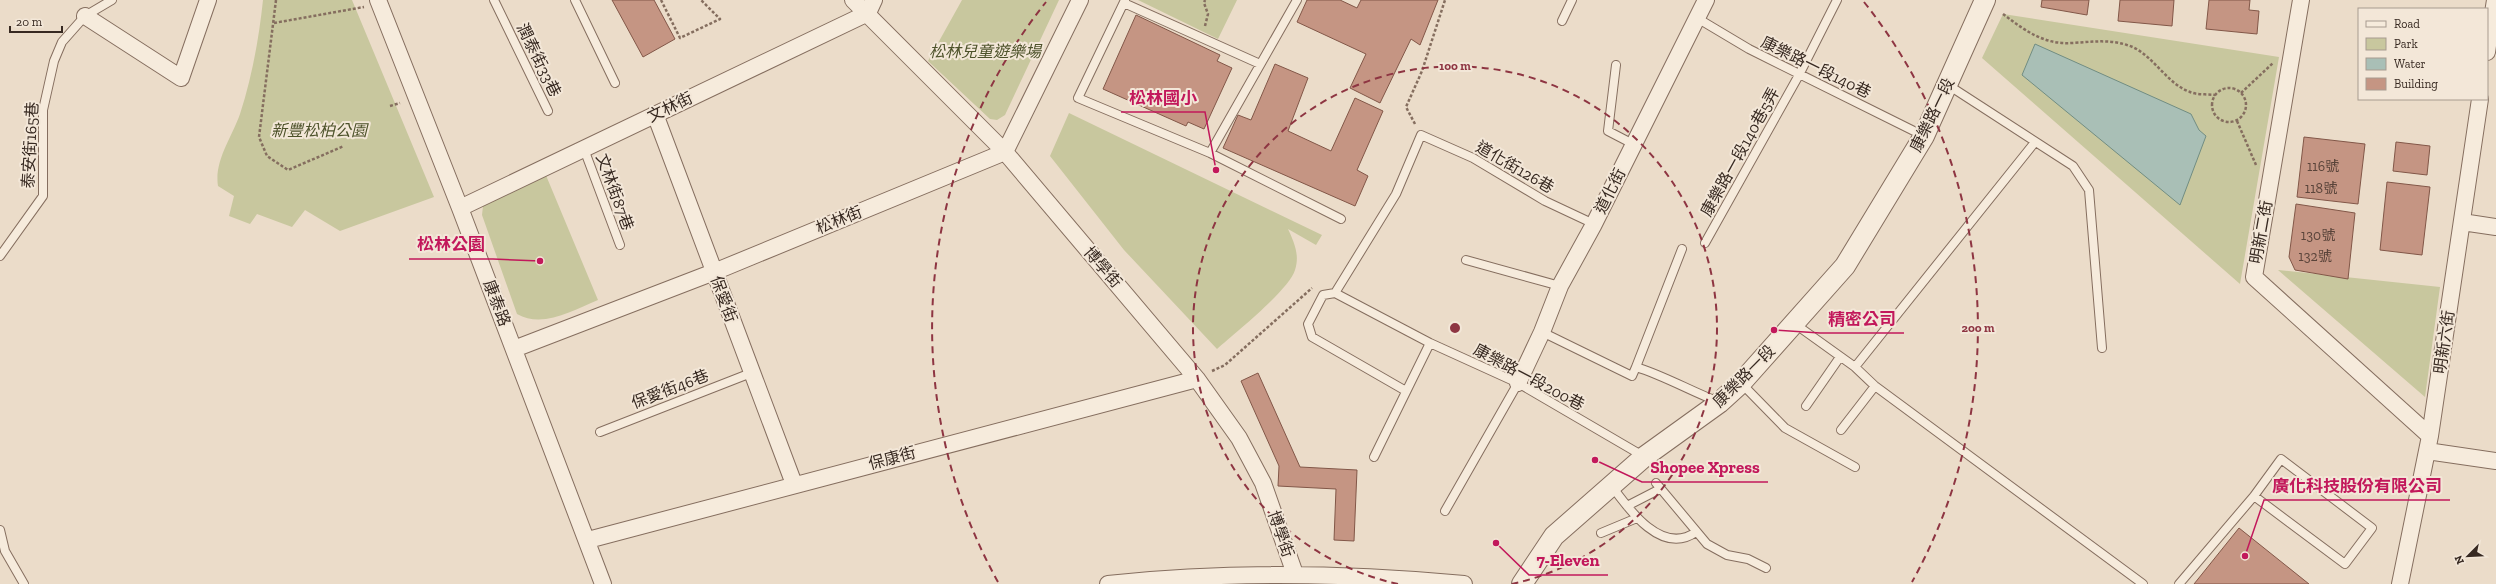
<svg xmlns="http://www.w3.org/2000/svg" width="2496" height="584" font-family="'Zilla Slab','Noto Sans TC',serif">
	<style>
		.green { fill: #c8c79e }
		.water { fill: #a9bfb6; stroke: #718d82 }
		.building { fill: #c59583; stroke: #825748 }
		.lines { fill: none; stroke-linecap: round; stroke-linejoin: round }
		.service-casing { stroke: #856e5f; stroke-width: 10 }
		.minor-casing { stroke: #856e5f; stroke-width: 18 }
		.tertiary-casing { stroke: #856e5f; stroke-width: 22 }
		.path { stroke: #856e5f; stroke-width: 2.5; stroke-dasharray: 3 2; stroke-linecap: butt }
		.service { stroke: #f6ebdc; stroke-width: 8 }
		.minor { stroke: #f6ebdc; stroke-width: 16 }
		.tertiary { stroke: #f6ebdc; stroke-width: 20 }
		.ring { fill: none; stroke: #8e3542; stroke-width: 2; stroke-dasharray: 7 5 }
		.labels { text-anchor: middle; dominant-baseline: central; stroke-width: 4; stroke-linejoin: round; paint-order: stroke }
		.number-label { font-size: 14px; fill: #5a443a }
		.park-label { font-size: 16px; font-style: italic; fill: #4d522a; stroke: #f3e7d8 }
		.street-label { font-size: 16px; fill: #372921; stroke: #f3e7d8 }
		.centre { fill: #8e3542; stroke: #f3e7d8; stroke-width: 2 }
		.ring-label { font-size: 12px; text-anchor: middle; font-weight: bold; fill: #8e3542; stroke: #f3e7d8; stroke-width: 4; stroke-linejoin: round; paint-order: stroke }
		.leader { fill: none; stroke: #c2185b; stroke-width: 1.5 }
		.callout-dot { fill: #c2185b; stroke: #f3e7d8; stroke-width: 1.5 }
		.callout-label { font-size: 17px; text-anchor: middle; font-weight: bold; fill: #c2185b; stroke: #f3e7d8; stroke-width: 4; stroke-linejoin: round; paint-order: stroke }
	</style>
	<rect width="100%" height="100%" fill="#ebdcc9"/>
	<path class="green" d="M263,0h89l82,197 -94,34 -35,-21 -13,17 -35,-13 -7,10 -21,-8 5,-20 -16,-10c-4,-25 14,-49 22,-72 12,-37 19,-76 23,-114z
		M962,0h97l-54,115 -8,5 -7,-1 -62,-58z
		M1138,0h99l-19,39z
		M2003,14l276,43 -39,227 -258,-226z
		M1069,113l253,122 -6,10 -28,-16c6,13 12,26 7,41 -6,20 -60,63 -78,79l-93,-99 -74,-94z
		M545,173l53,127c-25,10 -55,29 -81,14l-35,-99 1,-9z
		M2278,270l162,17 -15,110z"/>
	<path class="water" d="M2035,44l156,70 8,16 7,6 -26,69 -158,-130z"/>
	<path class="building" d="M612,0h42l21,39 -32,18z
		M1307,0h33l17,8 4,-8h77l-18,45 -9,-6 -31,64 -30,-15 16,-34 -69,-32z
		M2042,0h47l-2,15 -46,-8z
		M2120,0h54l-2,26 -54,-5z
		M2209,0h41l-1,10 10,1 -2,23 -51,-5z
		M1136,15l84,40 -3,6 15,7 -28,61 -16,-7 -2,4 -83,-37z
		M1275,64l33,14 -20,53 43,20 24,-53 28,13 -26,59 11,6 -13,30 -132,-58 15,-33 13,5z
		M2304,137l61,7 -7,60 -61,-7z
		M2396,142l34,4 -3,29 -34,-4z
		M2387,182l43,5 -8,68 -42,-5z
		M2296,204l59,9 -7,66 -53,-9 -6,-13z
		M1258,373l42,94 57,3 -3,71 -20,-1 2,-51 -58,-3 1,-20 -38,-85z
		M2239,528l70,56h-115z"/>
	<g class="lines">
		<g class="service-casing">
			<path id="service" d="M494,0l54,111
				M575,0l40,83
				M1125,0l-47,98 132,55 131,66
				M1124,3l136,61
				M1697,18l52,31 175,87
				M1562,21l10,-21
				M1616,65l-8,66 25,13
				M1948,85l125,81 16,24 13,158
				M584,149l36,96
				M1210,153l87,-153
				M1705,243l94,-168 38,-75
				M0,256l43,-60v-86l11,-49 8,-19 23,-26 27,-16
				M1466,260l94,26
				M1335,293l61,-99 25,-59 52,23 72,43 49,23
				M1335,293l95,50 88,40 125,73
				M1335,293l-12,2 -15,29 4,13 94,54
				M1795,324l60,43 20,19 268,198
				M1542,332l90,44 4,-9c29,9 54,24 83,35
				M1636,367l46,-118
				M1855,367l180,-225
				M1741,383l44,45 70,39
				M1806,406l34,-49
				M1841,430l34,-44
				M600,432l151,-59
				M1374,457l56,-114
				M1656,483l51,61 20,11 21,4 18,9
				M1611,485c18,25 51,71 85,47
				M1627,506l33,-17
				M1445,511l73,-128
				M0,530l5,21 19,33
				M1601,533l36,-15
				M2179,584l75,-88 27,-37 91,69 -27,36 -91,-68"/>
		</g>
		<g class="minor-casing">
			<path id="minor" d="M378,0l82,208 143,376
				M853,0l152,152 192,227 42,59 24,45 32,91
				M2301,0l-47,277 176,159
				M85,16l96,62 27,-78
				M2487,52l8,-52
				M655,114l139,370
				M460,208l408,-195 6,-13
				M2462,222l34,5
				M514,349l200,-77 291,-120 75,-152
				M1518,383l24,-51 18,-46 33,-60 113,-226
				M2427,451l69,10
				M588,540l609,-161
				M1108,584c118,-13 238,-11 356,0
				M2400,584l30,-148 50,-337"/>
		</g>
		<g class="tertiary-casing">
			<path id="tertiary" d="M1522,584l32,-48 90,-79 75,-54 22,-20 104,-117 79,-130 61,-136"/>
		</g>
		<path class="path" d="M276,0l-17,137 8,19 21,14 56,-24
			M661,0l19,38 40,-19 -19,-19
			M2003,14c21,16 41,31 69,29 19,-1 36,-4 55,2 25,7 38,38 63,47 7,3 17,2 25,3
			M274,23l90,-16
			M1205,26l3,-12 -4,-11 1,-3
			M2212 105a17 17 0 1 1 34 0a17 17 0 1 1-34 0Z
			M2241,93l32,-30
			M390,106l10,-3
			M2237,121l19,44
			M1415,124l-9,-17 16,-36 23,-71
			M1212,371l13,-6 87,-77"/>
		<use href="#service" class="service"/>
		<use href="#minor" class="minor"/>
		<use href="#tertiary" class="tertiary"/>
	</g>
	<g class="ring">
		<path d="M1398 584A262 262 0 1 1 1512 584"/>
		<path d="M998 582A523 523 0 0 1 1046 2M1864 2A523 523 0 0 1 1912 582"/>
	</g>
	<g class="labels">
		<g class="number-label">
			<text x="2323" y="166">116號</text>
			<text x="2321" y="188">118號</text>
			<text x="2318" y="235">130號</text>
			<text x="2315" y="256">132號</text>
		</g>
		<g class="park-label">
			<text x="985" y="51">松林兒童遊樂場</text>
			<text x="319" y="130">新豐松柏公園</text>
		</g>
		<g class="street-label">
			<text transform="translate(539 60) rotate(64)">潤泰街33巷</text>
			<text transform="translate(1816 67) rotate(26)">康樂路一段140巷</text>
			<text transform="translate(670 107) rotate(-26)">文林街</text>
			<text transform="translate(1932 115) rotate(-64)">康樂路一段</text>
			<text transform="translate(30 145) rotate(-87)">泰安街165巷</text>
			<text transform="translate(1740 152) rotate(-61)">康樂路一段140巷5弄</text>
			<text transform="translate(1515 167) rotate(30)">道化街126巷</text>
			<text transform="translate(1610 191) rotate(-63)">道化街</text>
			<text transform="translate(615 192) rotate(70)">文林街87巷</text>
			<text transform="translate(839 220) rotate(-22)">松林街</text>
			<text transform="translate(2261 232) rotate(-80)">明新二街</text>
			<text transform="translate(1103 267) rotate(49)">博學街</text>
			<text transform="translate(724 299) rotate(70)">保愛街</text>
			<text transform="translate(497 303) rotate(69)">康泰路</text>
			<text transform="translate(2444 342) rotate(-82)">明新六街</text>
			<text transform="translate(1744 376) rotate(-45)">康樂路一段</text>
			<text transform="translate(1529 377) rotate(28)">康樂路一段200巷</text>
			<text transform="translate(670 389) rotate(-21)">保愛街46巷</text>
			<text transform="translate(892 458) rotate(-15)">保康街</text>
			<text transform="translate(1281 534) rotate(71)">博學街</text>
		</g>
	</g>
	<circle cx="1455" cy="328" r="6" class="centre"/>
	<g class="ring-label">
		<text x="1455" y="70">100 m</text>
		<text x="1978" y="332">200 m</text>
	</g>
	<path class="leader" d="M1216 170L1205 112H1121M540 261L493 259H409M1774 330L1820 333H1904M1595 460L1642 482H1768M2245 556L2264 500H2450M1496 543L1529 575H1608"/>
	<g class="callout-dot">
		<circle cx="1216" cy="170" r="4"/>
		<circle cx="540" cy="261" r="4"/>
		<circle cx="1774" cy="330" r="4"/>
		<circle cx="1595" cy="460" r="4"/>
		<circle cx="2245" cy="556" r="4"/>
		<circle cx="1496" cy="543" r="4"/>
	</g>
	<g class="callout-label">
		<text x="1163" y="104">松林國小</text>
		<text x="451" y="250">松林公園</text>
		<text x="1862" y="325">精密公司</text>
		<text x="1705" y="473">Shopee Xpress</text>
		<text x="2357" y="492">廣化科技股份有限公司</text>
		<text x="1568" y="566">7-Eleven</text>
	</g>
	<rect x="2358" y="8" width="130" height="92" fill="#f3e7d8" stroke="#a89b8f"/>
	<rect x="2366" y="21" width="20" height="6" fill="#f6ebdc" stroke="#a89b8f"/>
	<text x="2394" y="28" font-size="12" fill="#372921">Road</text>
	<rect x="2366" y="38" width="20" height="12" fill="#c8c79e" stroke="#a89b8f"/>
	<text x="2394" y="48" font-size="12" fill="#372921">Park</text>
	<rect x="2366" y="58" width="20" height="12" fill="#a9bfb6" stroke="#a89b8f"/>
	<text x="2394" y="68" font-size="12" fill="#372921">Water</text>
	<rect x="2366" y="78" width="20" height="12" fill="#c59583" stroke="#a89b8f"/>
	<text x="2394" y="88" font-size="12" fill="#372921">Building</text>
	<g transform="translate(2468 556) rotate(246)" stroke="#f3e7d8" stroke-width="3" paint-order="stroke">
	<path d="M0-3L7 15L0 10L-7 15Z" fill="#372921"/>
	<text y="-6" font-size="11" font-weight="bold" text-anchor="middle" fill="#372921">N</text>
	</g>
	<path d="M10 26v6h52v-6" fill="none" stroke="#372921" stroke-width="2"/>
	<text x="16" y="26" font-size="12" fill="#372921" stroke="#f3e7d8" stroke-width="3" paint-order="stroke">20 m</text>
</svg>
